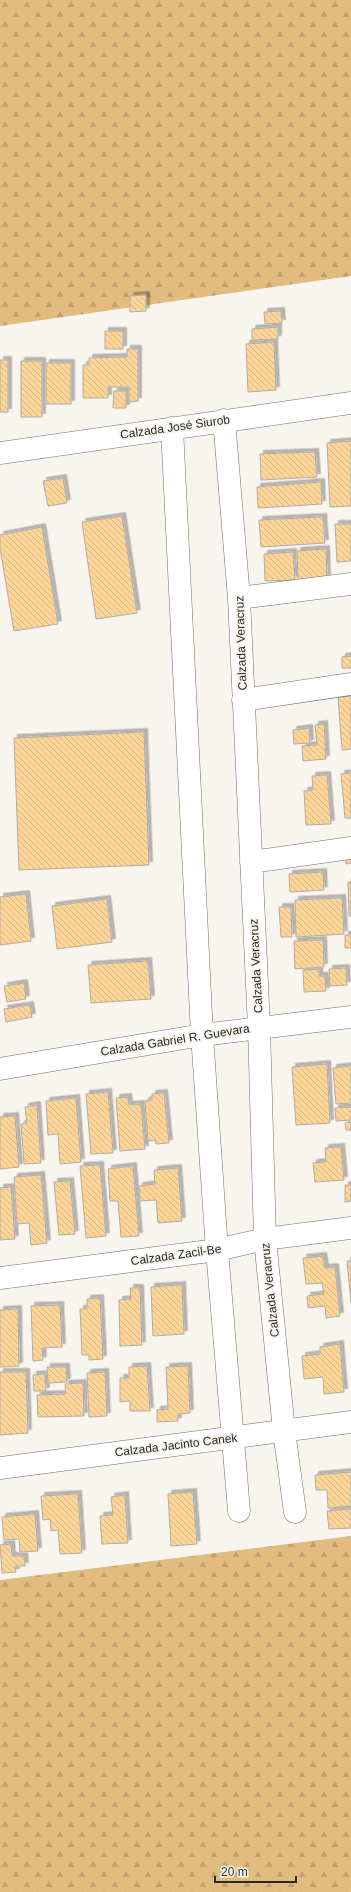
<svg xmlns="http://www.w3.org/2000/svg" width="351" height="1892" font-family="Helvetica,sans-serif">
	<style>
		.forest { fill: url(#forest-firs) }
		.building { fill: url(#building-back-hatch); stroke: #b0aca7; filter: url(#shadow) }
		.lines { fill: none; stroke-linecap: round; stroke-linejoin: round }
		.minor-casing { stroke: #706d68; stroke-width: 23 }
		.minor { stroke: #fff; stroke-width: 22 }
		.labels { text-anchor: middle; dominant-baseline: central; stroke-width: 3.5; stroke-linejoin: round; paint-order: stroke }
		.street-label { font-size: 12px; fill: #2b2927; stroke: #f8f4ee }
	</style>
	<defs>
		<pattern id="forest-firs" width="22" height="20" patternUnits="userSpaceOnUse"><rect width="22" height="20" fill="#e2bb7f"/><path d="M5 1l3.5 6h-7zM16 11l3.5 6h-7z" fill="#c2a16e"/></pattern>
		<pattern id="building-back-hatch" width="6" height="6" patternUnits="userSpaceOnUse"><rect width="6" height="6" fill="#fdd598"/><path d="M-1 5l2 2M0 0l6 6M5-1l2 2" fill="none" stroke="#d9b783"/></pattern>
		<filter id="shadow"><feDropShadow dx="3.5" dy="-3.5" stdDeviation="0" flood-color="#0004"/></filter>
	</defs>
	<rect width="100%" height="100%" fill="#f8f4ee"/>
	<path class="forest" d="M0,0h351v276l-351,50z
		M351,1536v356h-351v-312z"/>
	<path class="building" d="M146,295v16l-16,1v-16z
		M281,311l1,12 -17,1 -1,-12z
		M278,327v12l-26,1v-11z
		M105,331h18v18h-18z
		M274,342l2,48 -28,2 -2,-48z
		M127,349h11v52l-9,1v-15h-21v11h-25v-33h6v-7l38,-1z
		M0,360h8v52h-8z
		M21,361h21v56h-21z
		M46,363h25v41h-25z
		M114,391h12v17h-13z
		M351,441v65l-21,1 -3,-64z
		M315,452l2,25 -56,3 -1,-26z
		M63,478l4,25 -19,3 -5,-25z
		M321,482l1,22 -64,4 -1,-21z
		M122,516l15,97 -41,6 -14,-97z
		M323,517l2,26 -64,4 -2,-27z
		M335,524h16v37l-14,1z
		M42,527l16,97 -44,7 -14,-83v-13z
		M326,549l1,29 -29,2 -1,-29z
		M293,552l2,28 -30,1 -1,-27z
		M351,656v12h-9v-11z
		M351,696v53l-9,1 -4,-53z
		M324,724l2,35 -23,2 -1,-15 15,-1 -2,-20z
		M309,728l1,15 -16,1 -1,-14z
		M144,732l5,133 -130,5 -5,-132z
		M351,773v45h-6l-4,-44z
		M327,775l4,49 -25,1 -2,-34 9,-1 -1,-14z
		M345,854h6v9l-5,1z
		M323,872l1,18 -34,2 -1,-18z
		M348,882h3v34h-2z
		M26,894l5,47 -31,4v-48z
		M342,898l2,36 -48,3 -1,-37z
		M107,899l5,43 -55,7 -5,-43z
		M279,907h12l1,30h-11z
		M345,935h6v13h-6z
		M323,940l1,27 -29,2 -1,-28z
		M148,961l3,38 -60,4 -3,-38z
		M346,968l1,17 -17,1 -1,-17z
		M319,969v7h6l1,15 -22,1 -1,-22z
		M24,983l2,16 -19,3 -3,-16z
		M30,1005l2,12 -26,5 -2,-13z
		M327,1064l3,59 -34,2 -4,-58z
		M351,1066v37l-15,1 -3,-36z
		M108,1092l5,61 -22,1 -5,-60z
		M164,1093l5,50 -13,1 -1,-4 -7,1 -3,-40 7,-1v-6z
		M128,1097l1,8 12,-1 4,45 -25,2 -4,-53z
		M76,1098l5,64 -21,2 -2,-30 -10,1 -2,-34z
		M37,1105l4,58 -17,1 -3,-40 6,-1 -2,-16z
		M351,1107v13l-15,1 -1,-13z
		M15,1116l4,51 -19,2v-52z
		M351,1122v8h-5l-1,-7z
		M341,1147l3,33 -29,2 -2,-19 13,-1 -1,-14z
		M100,1165l6,71 -20,2 -6,-72z
		M133,1166l6,70 -18,1 -3,-36h-8l-2,-32z
		M178,1168l4,53 -24,2 -2,-23 -16,1 -1,-15 16,-2 -1,-14z
		M41,1175l6,68 -16,2 -2,-22 -12,1 -3,-47z
		M70,1181l5,53 -16,1 -5,-53z
		M345,1185h6v16l-6,1z
		M11,1187l4,52 -15,1v-52z
		M323,1256l2,12 10,-1 5,49 -14,2 -1,-12 -17,2 -1,-12 17,-2 -2,-11 -16,1 -3,-26z
		M347,1261h4v41z
		M182,1285l2,49 -31,2 -2,-49z
		M130,1288h10l2,57 -22,1 -1,-46 12,-1z
		M100,1298l3,61 -14,1v-5h-7l-2,-46h7v-10z
		M60,1305l2,42 -20,1 1,12 -10,1 -2,-55z
		M18,1309l1,57 -19,1v-57z
		M340,1344l4,48 -20,2 -1,-17 -19,2 -2,-23 18,-2v-7z
		M147,1366l3,45h-20v-10l-10,1v-24h9v-11z
		M188,1366l2,47 -12,1v7l-21,1v-12l11,-1 -2,-42z
		M47,1367h19l1,15 -19,1z
		M0,1372h26l2,61 -28,2z
		M105,1372l2,44 -18,1 -2,-44z
		M45,1374l1,17h-12l-1,-16z
		M83,1383l1,33 -46,1 -1,-22 29,-1 -1,-10z
		M351,1472v34l-23,2 -1,-18h-11l-1,-15z
		M193,1492l4,52 -26,2 -3,-52z
		M78,1494l4,59 -22,1 -2,-24 -7,1 -1,-12 -7,1 -2,-24z
		M125,1495l3,48 -26,1 -2,-28 13,-1 -2,-18z
		M351,1509v19l-22,1 -2,-18z
		M35,1514l3,37 -18,1 -1,-13 -15,1 -2,-23z
		M11,1544l1,12h12l1,10h-10l1,6 -14,1 -2,-28z"/>
	<g class="lines">
		<g class="minor-casing">
			<path id="minor" d="M224,420l15,178 20,429 6,212 19,192 11,81
				M172,428l30,607 15,215 22,261
				M0,453l351,-50
				M239,598l112,-14
				M243,700l108,-16
				M251,862l100,-14
				M0,1069l202,-34 149,-18
				M0,1278l217,-28 48,-11 86,-11
				M0,1468l351,-46"/>
		</g>
		<use href="#minor" class="minor"/>
	</g>
	<g class="labels">
		<g class="street-label">
			<text transform="translate(175 427) rotate(-8)">Calzada José Siurob</text>
			<text transform="translate(241 643) rotate(-92)">Calzada Veracruz</text>
			<text transform="translate(256 966) rotate(-93)">Calzada Veracruz</text>
			<text transform="translate(175 1040) rotate(-9)">Calzada Gabriel R. Guevara</text>
			<text transform="translate(176 1255) rotate(-8)">Calzada Zacil-Be</text>
			<text transform="translate(270 1290) rotate(-96)">Calzada Veracruz</text>
			<text transform="translate(176 1445) rotate(-7)">Calzada Jacinto Canek</text>
		</g>
	</g>
	<path d="M215 1876v6h81v-6" fill="none" stroke="#2b2927" stroke-width="2"/>
	<text x="221" y="1876" font-size="12" fill="#2b2927" stroke="#f8f4ee" stroke-width="3" paint-order="stroke">20 m</text>
</svg>
